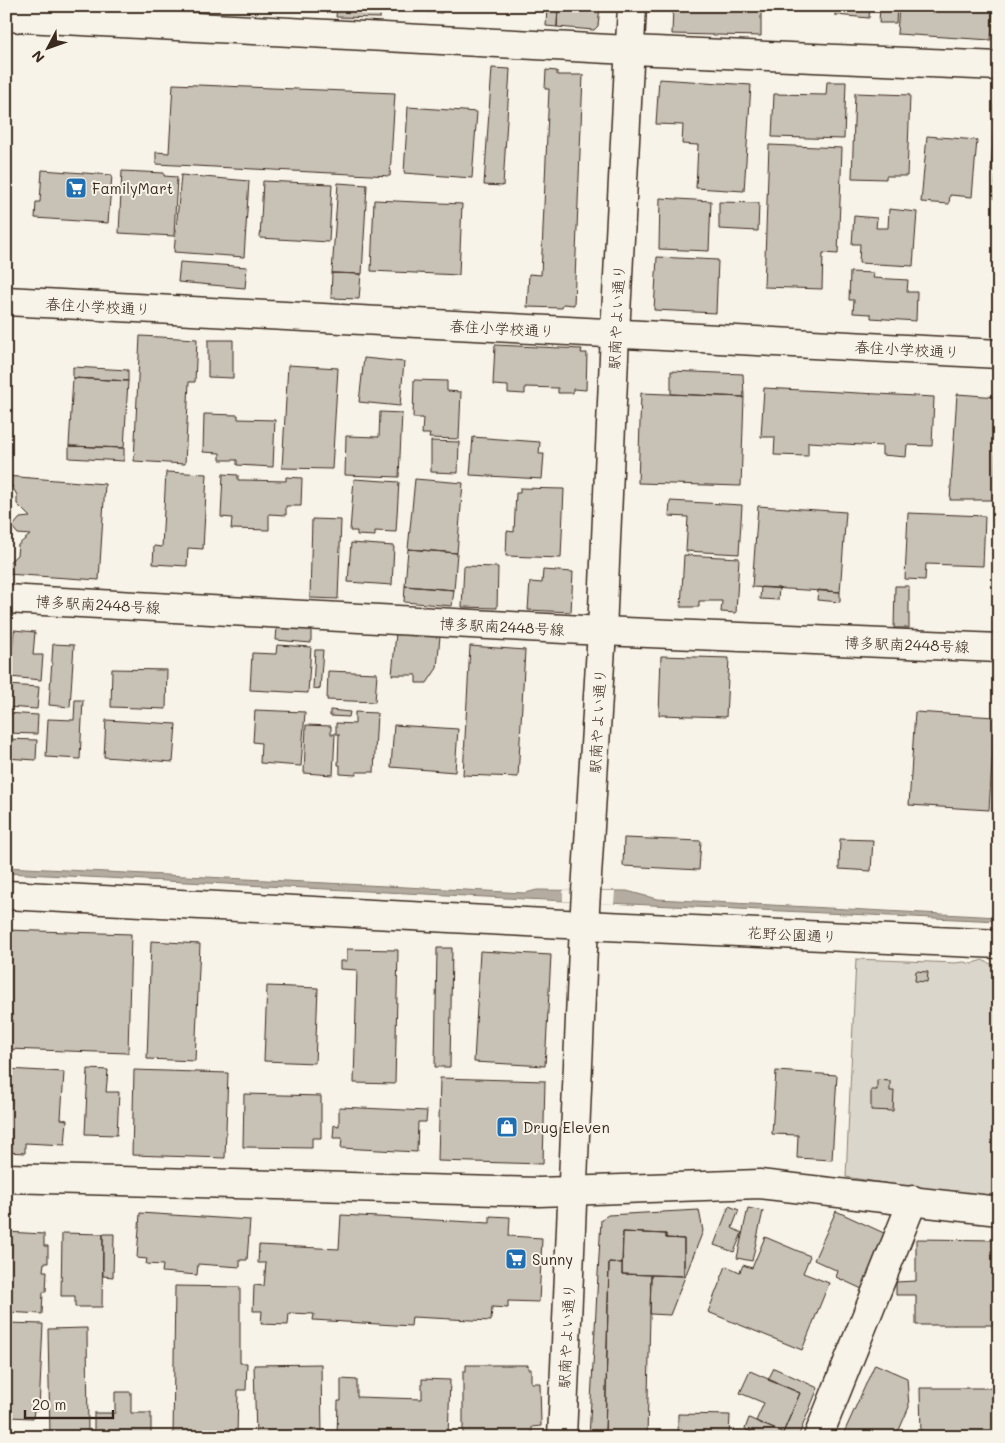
<svg xmlns="http://www.w3.org/2000/svg" width="1005" height="1443" font-family="Mali,'Klee One',sans-serif">
	<style>
		.green { fill: #dbd6cb; stroke: #8b8074 }
		.water { fill: #b4aca0; stroke: #84786c }
		.pier { fill: #f7f3e8 }
		.building { fill: #c8c1b6; stroke: #3b2a1e }
		.lines { fill: none; stroke-linecap: round; stroke-linejoin: round }
		.minor-casing { stroke: #3b2a1e; stroke-width: 31 }
		.tertiary-casing { stroke: #3b2a1e; stroke-width: 31 }
		.minor { stroke: #f7f3e8; stroke-width: 28 }
		.tertiary { stroke: #f7f3e8; stroke-width: 28 }
		.labels { text-anchor: middle; dominant-baseline: central; stroke-width: 4; stroke-linejoin: round; paint-order: stroke }
		.poi-label { font-size: 15px; fill: #3b2a1e; stroke: #f7f3e8; text-anchor: start }
		.street-label { font-size: 15px; fill: #3b2a1e; stroke: #f7f3e8 }
	</style>
	<rect width="100%" height="100%" fill="#f7f3e8"/>
	<filter id="ink" filterUnits="userSpaceOnUse"><feTurbulence type="fractalNoise" baseFrequency=".02" numOctaves="2"/><feDisplacementMap in="SourceGraphic" scale="10" xChannelSelector="R" yChannelSelector="G"/><feConvolveMatrix kernelMatrix="1 2 1 2 8 2 1 2 1" color-interpolation-filters="sRGB"/></filter>
	<g filter="url(#ink)">
		<path class="green" d="M856,959l99,4 9,-1 8,2 10,-4 9,4 8,1v233l-90,-11 -63,-10z"/>
		<path class="water" d="M6,867l519,26 12,-3 90,1 30,8 342,18v4l-413,-19 -580,-29z"/>
		<path class="pier" d="M563,890l52,1 -1,13 -51,-3z"/>
		<path class="building" d="M337,6h44l-1,12 -44,-1z
			M427,6h16l-1,7 -15,-1z
			M547,6h11l-1,21 -11,-1z
			M558,6h42l-2,20 -4,4 -37,-3z
			M673,6h88v30l-89,-2z
			M835,6h35l-1,12 -34,-3z
			M880,6h17l-1,17h-17z
			M899,6h94l-2,34 -94,-6z
			M492,68l18,1 -7,117 -19,-1z
			M546,70l11,1v4h26l-9,230 -11,-1 -1,4 -35,-1 2,-33 12,1 8,-186h-4z
			M659,79l92,6 -7,106 -48,-3 2,-43 -16,-1 1,-19 -27,-1z
			M827,82h19l-2,57 -72,-2 2,-43 52,1z
			M173,84l222,9 -5,83 -234,-12v-12l13,1z
			M855,93l55,2 -3,81h-21v3l-34,-1z
			M995,105h4v67h-8z
			M408,107l69,5 -5,66 -68,-5z
			M927,136l50,4 -5,57 -22,-2 -1,9 -28,-2z
			M769,145l73,3 -4,106 -15,-1 -1,36 -58,-2z
			M42,170l70,5 -4,48 -73,-5 1,-16h4z
			M122,171l42,2v3l13,1 -3,59 -55,-3z
			M181,175l68,6 -5,76 -70,-5z
			M996,176h3v23h-5z
			M263,181l69,3 -3,58 -69,-4z
			M338,183l29,2 -5,89 -30,-1z
			M660,198l51,3 -2,50 -50,-2z
			M374,200l88,4 -3,71 -88,-4z
			M719,202l40,1 -1,28 -39,-2z
			M889,209l28,3 -4,54 -54,-3 1,-19h-8l2,-28 23,2 -1,10h12z
			M657,257l61,3 -2,53 -62,-3z
			M180,262l67,5 -2,21 -67,-6z
			M850,272l24,1 -1,5 35,2 -1,12h10l-1,29 -45,-3v-4l-18,-1 1,-13h-5z
			M332,273l29,1 -2,25 -28,-1z
			M140,336l57,3 -2,43h-6l-4,82 -51,-3z
			M208,340h25v38l-25,-1z
			M495,345l87,4 -1,4h6l-1,37 -13,-1v4h-15v-5l-33,-1v7l-17,-1v-7l-15,-1z
			M364,358l40,4 -4,44 -41,-4z
			M288,365l50,3 -6,101 -50,-1z
			M73,367l55,3v11l-55,-3z
			M671,371l72,3 1,23 -73,-3z
			M73,378l55,3 -4,67 -55,-2z
			M414,380l33,1v10l14,1 -2,47 -30,-1 1,-4h-8l1,-16h-10z
			M764,388l170,9 -2,49 -25,-1 -1,12 -24,-2v-9l-74,-4v14l-34,-1 1,-18h-14z
			M641,393l103,4 -3,89 -103,-3z
			M957,394l41,3 -4,103h-44z
			M380,412l22,1 -3,64 -54,-2 1,-39 33,1z
			M204,414l34,1v4l37,1 -2,47 -36,-2v-5h-17v-7l-17,-1z
			M473,437l67,5 -1,12h5l-2,25 -72,-4z
			M431,441l28,1 -1,31 -27,-1z
			M69,446l55,2v13l-55,-3z
			M166,472l41,2 -4,75 -15,-1 -1,18 -34,-2 1,-18 8,1z
			M223,474l15,1v5h5l43,1v-4l16,1 -1,28h-15v9l-17,-1v16l-38,-1 1,-11 -11,-1z
			M6,476l99,8 -6,96 -93,-6v-9l11,-10 1,-10 12,-10 -12,-1 -6,-7 8,-9 10,-1 -13,-13v-9z
			M354,479l45,3 -3,50 -21,-1v5l-18,-1v-4h-7z
			M415,479l48,4 -6,70 -49,-4z
			M520,488l44,1 -3,69 -55,-2 1,-25 7,1 2,-39h4z
			M670,501l72,4 -3,49 -53,-3 2,-34 -19,-1z
			M758,506l88,6 -6,80 -88,-5z
			M908,513l77,3 -2,50 -57,-2 -1,16 -20,-1z
			M312,519l29,1 -3,79 -28,-1z
			M351,543l43,3 -2,39 -44,-3z
			M408,549l49,4 -3,37 -49,-4z
			M684,555l55,3 -3,55 -15,-1 1,-11h-23v6h-18z
			M464,566l34,1 -1,41 -35,-1z
			M543,570l30,2 -2,40 -43,-2 2,-28 12,1z
			M405,586l49,4 -2,16 -48,-4z
			M895,586h14v42h-15z
			M761,587l18,1 -1,12 -18,-1z
			M818,590l22,2v10l-23,-2z
			M277,627l34,2v14l-35,-3z
			M14,630l21,2 -2,23h10l-2,25 -31,-3z
			M396,633l44,3 -3,32 -10,15h-11v-8h-24z
			M53,644l21,1 -4,62 -21,-2z
			M277,645l34,2 -3,46 -58,-3 2,-37 24,1z
			M470,646l55,4 -7,127 -55,-2z
			M315,650h8l-3,39 -7,-1z
			M661,656l68,2 -3,59 -67,-2z
			M112,669l55,1 -1,39 -55,-2z
			M328,671l49,2 -2,29 -48,-2z
			M6,685l33,2 -2,22 -31,-2z
			M75,700h8l-3,59 -34,-2 2,-38 26,1z
			M255,710l50,2 -4,54 -41,-3 1,-20 -8,-1z
			M330,710l20,2 -1,5 -19,-1z
			M355,712l22,1 -3,59h-18v3l-16,-1v-9h-2l1,-31h-3v-11l19,1z
			M915,712l80,5 -6,93 -80,-5z
			M6,713l32,2 -1,19 -31,-1z
			M106,720l70,4 -3,38 -69,-5z
			M999,724v86h-6z
			M306,725l25,1v8h4l-2,41 -29,-2z
			M394,725l64,4 -3,43 -64,-5z
			M6,739l31,1 -1,20 -30,-2z
			M624,838l77,3 -2,29 -76,-4z
			M840,839l33,1 -2,31 -32,-2z
			M6,930l125,4 -3,119 -122,-4z
			M151,941l49,3 -5,117 -48,-2z
			M437,948h15l-2,119h-15z
			M347,949l51,1 -3,134 -41,-1 3,-113 -17,-1v-8h7z
			M480,951l71,4 -6,111 -71,-4z
			M916,971l12,1 -1,10 -12,-1z
			M267,986l51,2 -3,75 -51,-2z
			M6,1069l58,3 -3,47 6,1 -2,25 -40,-2v10l-19,-1z
			M88,1069l20,1 -2,22h13l-2,43 -32,-1z
			M134,1070l94,3 -3,85 -93,-3z
			M776,1071l61,4 -5,85 -35,-2 1,-23 -26,-1z
			M440,1078l105,3 -2,83 -105,-3z
			M877,1080l13,1v10h4l-1,20 -22,-1v-20h6z
			M244,1094l77,2v42h-9v10l-69,-1z
			M339,1107l88,4 -1,11h-8l-1,30 -76,-4 1,-10h-9l1,-13 5,1z
			M729,1206l10,4 -7,18 10,5 -8,19 -20,-7z
			M748,1208l15,3 -11,50 -15,-3z
			M699,1210l4,21 -33,84 -20,-1 1,-39 33,1v-37l-18,-1v-4l-43,-2 -1,31 -13,-1 -4,175h-16l12,-217 7,-5z
			M836,1211l50,23 -24,55 -26,-12 2,-6 -24,-11z
			M140,1213l110,7 -3,40h-7v7l-42,-3 -1,11 -35,-3 1,-7 -17,-1 1,-5 -10,-1z
			M341,1215l149,8v-7l20,1 -1,19 33,2 -3,64 -31,-1v7l-16,-1 -1,14 -79,-4 -1,9 -98,-6 1,-6 -25,-1 -1,12 -27,-1 1,-13h-9l1,-26 10,1 2,-23h-8l1,-18 80,4z
			M6,1232l38,2v12h4v17h-4l-1,8h4l-1,21h-3l-1,22 -36,-2z
			M623,1232l43,2v4l18,1v37l-62,-2z
			M62,1233l41,1 -1,73h-27v-11h-14z
			M103,1234h11l-1,43 -10,-1z
			M765,1237l45,19 -7,17 26,10 -27,67 -94,-38 18,-46 14,6 3,-7 9,3z
			M916,1239l83,1v85h-83v-30h-20v-13l20,-1z
			M609,1262l13,1v11l29,1 -4,162h-42z
			M175,1286l65,1v76h7l-1,27h-8l-1,47h-64z
			M6,1323l37,1 -4,86h-5l-1,8 -25,-1v-5h-2z
			M87,1328l1,109h-38l-2,-108z
			M321,1364l1,73h-66l-2,-72z
			M875,1364l32,14 2,29 -13,30h-54z
			M466,1365h62v4h3v14h9l1,43 -9,1v10h-69v-66h3z
			M774,1368l44,20 -20,49h-37l-16,-8 4,-11 34,15 17,-40 -32,-13z
			M750,1371l50,22 -17,40 -27,-12 8,-18 -24,-10z
			M341,1379l16,1v17l65,2v-20l28,1 -2,57h-111l1,-36h3z
			M920,1388h79v49h-78z
			M115,1392h16v21h20v24h-57v-24h21z
			M678,1414l52,1 -1,22h-51z"/>
		<g class="lines">
			<g class="minor-casing">
				<path id="minor" d="M6,17l603,32 390,17
					M6,301l993,53
					M6,599l596,32 397,17
					M6,895l578,30 415,19
					M6,1178l533,14 220,-8 240,27
					M818,1437l95,-237"/>
			</g>
			<g class="tertiary-casing">
				<path id="tertiary" d="M562,1437l22,-512 18,-294 13,-297 17,-328"/>
			</g>
			<use href="#minor" class="minor"/>
			<use href="#tertiary" class="tertiary"/>
		</g>
	</g>
	<defs>
		<g id="supermarket-square" transform="scale(1.125)"><rect x="-9" y="-9" width="18" height="18" rx="4" fill="#1f6fb2" stroke="#f7f3e8"/><path d="M-6-5.5h2.5l.6 2H6L4.5 2H-2.5L-4.4-4H-6ZM-1.5 3.2a1.3 1.3 0 1 0 .1 0ZM3 3.2a1.3 1.3 0 1 0 .1 0Z" fill="#fff"/></g>
		<g id="shop-square" transform="scale(1.125)"><rect x="-9" y="-9" width="18" height="18" rx="4" fill="#1f6fb2" stroke="#f7f3e8"/><path d="M-5-2.5h2.3a2.7 3.5 0 0 1 5.4 0H5L5.5 6h-11ZM-1.5-2.5h3a1.5 2.3 0 0 0-3 0Z" fill="#fff"/></g>
	</defs>
	<g fill-rule="evenodd">
		<use href="#supermarket-square" x="76" y="188"/>
		<use href="#shop-square" x="507" y="1127"/>
		<use href="#supermarket-square" x="516" y="1259"/>
	</g>
	<g class="labels">
		<g class="poi-label">
			<text x="92" y="188">FamilyMart</text>
			<text x="523" y="1127">Drug Eleven</text>
			<text x="532" y="1259">Sunny</text>
		</g>
		<g class="street-label">
			<text transform="translate(98 306) rotate(3)">春住小学校通り</text>
			<text transform="translate(616 317) rotate(-87)">駅南やよい通り</text>
			<text transform="translate(502 328) rotate(3)">春住小学校通り</text>
			<text transform="translate(907 349) rotate(3)">春住小学校通り</text>
			<text transform="translate(98 604) rotate(3)">博多駅南2448号線</text>
			<text transform="translate(502 626) rotate(3)">博多駅南2448号線</text>
			<text transform="translate(907 644) rotate(2)">博多駅南2448号線</text>
			<text transform="translate(597 721) rotate(-87)">駅南やよい通り</text>
			<text transform="translate(792 934) rotate(3)">花野公園通り</text>
			<text transform="translate(566 1336) rotate(-87)">駅南やよい通り</text>
		</g>
	</g>
	<rect width="1005" height="1443" fill="none" stroke="#f7f3e8" stroke-width="25"/>
	<rect x="12" y="12" width="980" height="1418" fill="none" stroke="#3b2a1e" stroke-width="2" filter="url(#ink)"/>
	<g transform="translate(48 48) rotate(229)" stroke="#f7f3e8" stroke-width="4" paint-order="stroke">
	<path d="M0-4L9 19L0 12L-9 19Z" fill="#3b2a1e"/>
	<text y="-8" font-size="14" font-weight="bold" text-anchor="middle" fill="#3b2a1e">N</text>
	</g>
	<path d="M25 1410v8h88v-8" fill="none" stroke="#3b2a1e" stroke-width="2.5"/>
	<text x="32" y="1410" font-size="15" fill="#3b2a1e" stroke="#f7f3e8" stroke-width="4" paint-order="stroke">20 m</text>
</svg>
